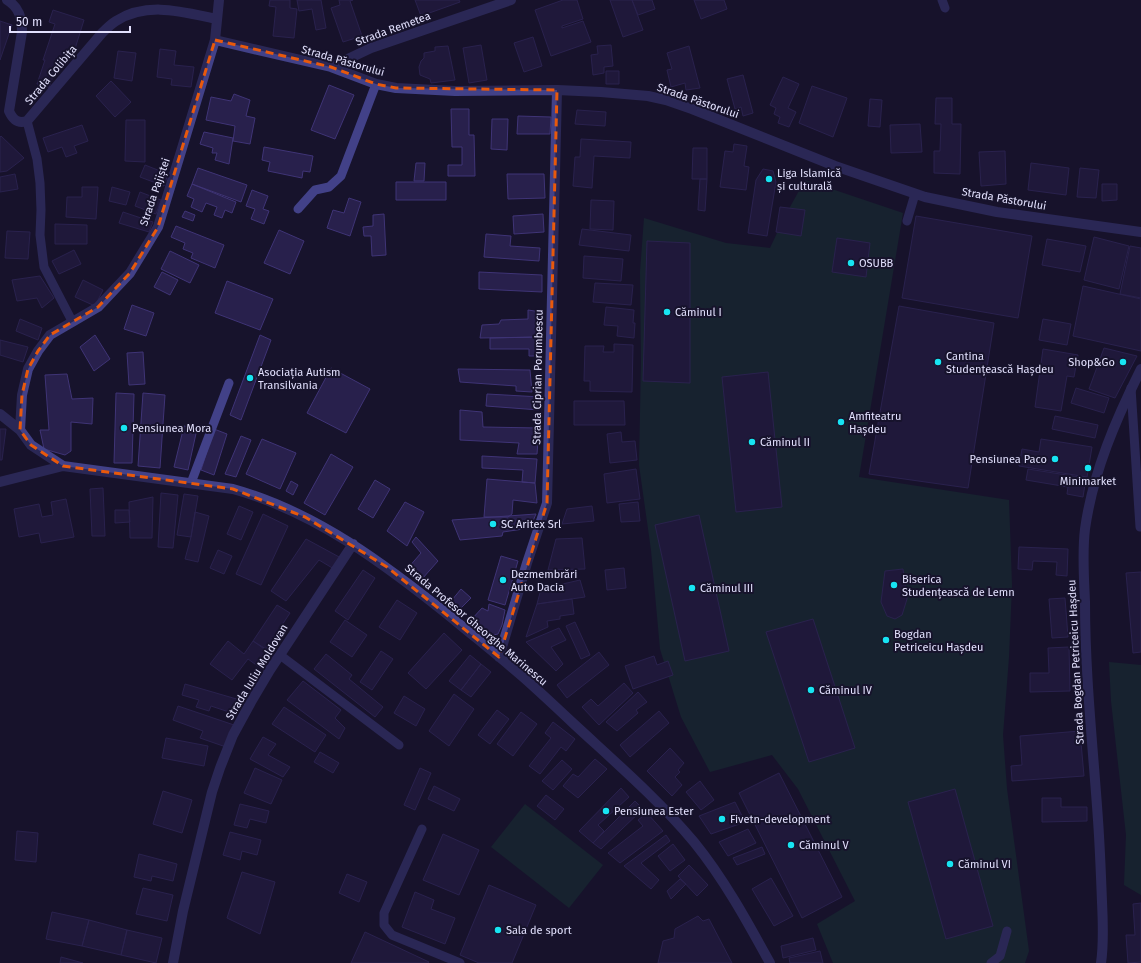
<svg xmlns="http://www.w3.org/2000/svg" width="1141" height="963" font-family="'Fira Sans',sans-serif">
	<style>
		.green { fill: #173633 }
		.building { fill: #28204c; stroke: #3f3476 }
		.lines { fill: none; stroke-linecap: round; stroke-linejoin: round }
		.service { stroke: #424188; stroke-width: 9 }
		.minor { stroke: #424188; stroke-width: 10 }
		.tertiary { stroke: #424188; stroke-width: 10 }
		.marked { fill: none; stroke: #e8590c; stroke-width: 3; stroke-dasharray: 8 5; stroke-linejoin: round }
		.poi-dot { fill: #17e4f2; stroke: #17132c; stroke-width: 1.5 }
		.labels { text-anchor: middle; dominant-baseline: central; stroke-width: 4; stroke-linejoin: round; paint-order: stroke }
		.street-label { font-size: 11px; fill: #e2e0fd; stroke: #17132c }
		.poi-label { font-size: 11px; fill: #e2e0fd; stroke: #17132c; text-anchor: start }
	</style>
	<rect width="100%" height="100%" fill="#17132c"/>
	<path class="green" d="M805,180l98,33 -44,264 150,23 3,85 -3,72 -6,78 4,54 22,162 -4,12h-192l-16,-39 38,-23 -57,-112 -26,-34 -62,17 -29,-55 -21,-68 -9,-99 -12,-85 2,-104 -1,-89 4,-54 82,25 44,5 15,-32z
		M1109,662l32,3v230l-17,-10 2,-50 -15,-134z
		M525,804l78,61 -34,43 -78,-61z"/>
	<path class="building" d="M270,0h20v8l7,1 -3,29 -21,-2 3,-29 -7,-1z
		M297,0h24l5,28 -10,2 -4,-21 -13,2z
		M339,0h14l-3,1 12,35 -19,6 -12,-34 9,-3z
		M415,0h44l1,2 -39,14z
		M563,0h14l6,19 -21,7v2l21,-7 8,21 -40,14 -16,-46z
		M610,0h22l11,30 -20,7z
		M632,0h20l3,9 -17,6z
		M694,0h30l3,9 -26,10z
		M53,10l31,10 -10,32 -5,-2 -6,16 -6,-2 -8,24 -12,-4 8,-24h-2l12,-36 -6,-2z
		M0,21l12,4 -12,35z
		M533,37l9,29 -18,6 -10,-29z
		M481,45l6,35 -18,3 -6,-35z
		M611,45l2,21 -9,1v6l-11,2 -2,-20 7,-1 -1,-8z
		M448,46l7,34 -24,3 -1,-4 -10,-4 -1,-8 2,-6 3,-3v-5l11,-2v-4z
		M689,46l11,42 -14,2 -1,-7 -14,4 -4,-17 5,-1 -5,-16z
		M160,49l16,2 -2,14 20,2 -3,20 -20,-2 1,-6 -15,-2z
		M118,51l18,2 -4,28 -18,-3z
		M606,71h13v13h-13z
		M743,75l10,38 -10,3 -2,-9 -6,2 -8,-30z
		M783,77l16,7 -11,24 8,4 -7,15 -11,-4 2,-6 -6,-3 2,-6 -6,-3z
		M111,81l20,21 -16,15 -19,-21z
		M329,85l25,10 -19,44 -24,-9z
		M812,86l35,12 -14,39 -34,-14z
		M234,94l16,6 -4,16 9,2 -5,26 -17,-3 2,-15 -29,-6 5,-23 20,4z
		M936,98h16v26h9l-1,50 -26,-1v-22h6l1,-27h-6z
		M870,99l12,1 -2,27 -12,-1z
		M451,109h18v26h5l1,41h-27v-11h14v-18h-10z
		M577,110l29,2 -1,14 -30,-2z
		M518,116l33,1 -1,17h-33z
		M492,119h16l-1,31 -16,-1z
		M126,120h19v42l-20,-1z
		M920,124l2,28 -31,1 -1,-28z
		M82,125l6,16 -14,5 3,7 -11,4 -4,-10 -14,5 -5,-14z
		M204,132l29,6 -4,26 -14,-4 2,-7h-5l1,-5 -13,-4z
		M1,136l23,22 -17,13 -7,1v-35z
		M581,139l50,3 -1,16 -36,-2 -2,32 -19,-2 2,-29h5z
		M734,144l13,2 -3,20 5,1 -3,23 -26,-3 5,-36 8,1z
		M264,147l49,9 -3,16 -7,-1 -1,7 -34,-7 2,-9 -8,-2z
		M693,148h14v31h-15z
		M1005,151l1,33 -25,2 -2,-34z
		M416,163h9l-1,18h-10z
		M1031,163l38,5 -3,27 -38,-5z
		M145,165l23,9 -4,12 -24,-9z
		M198,168l49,17 -6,17 -49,-18z
		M1080,168l19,2 -3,28 -19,-1z
		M763,169l10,2 3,11 -9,54 -19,-3 8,-53z
		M15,174l3,15 -18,3v-15z
		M507,174h37l1,24 -37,1z
		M700,179h7l-2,32 -7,-1z
		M396,182h50v18h-50z
		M192,184l44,18 -4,11 -7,-3 -3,8 -8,-3 3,-8 -11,-4 -4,9 -11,-5 3,-8 -7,-3z
		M1102,184h15v16l-15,1z
		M82,187h16l-2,32 -30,-2 1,-20h15z
		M112,187l18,5 -4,13 -17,-4z
		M252,190l16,6 -5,13 6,2 -5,13 -13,-5 4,-10 -9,-3z
		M140,192l21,8 -5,14 -21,-8z
		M349,198l12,4 -11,34 -23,-8 6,-18 11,3z
		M591,200l23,1 -1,29 -23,-1z
		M780,207l25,3 -4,26 -25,-4z
		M185,211l10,4 -2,6 -11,-4z
		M123,212l30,10 -4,10 -30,-9z
		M384,214l2,41 -14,1 -1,-20h-7l-1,-9 10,-1v-11z
		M543,214l1,18 -30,2 -1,-18z
		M916,216l116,20 -14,82 -116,-20z
		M55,224l32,1v19h-32z
		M176,226l48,19 -9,23 -24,-10 2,-5 -10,-4 2,-6 -14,-6z
		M582,229l49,6 -2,16 -50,-6z
		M279,230l25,11 -14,33 -26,-11z
		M7,231l23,1 -2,27 -23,-1z
		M486,234l25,2 -1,10 30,2 -1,13 -55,-4z
		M1094,237l35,9 -10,43 -35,-9z
		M837,238l33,5 -4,34 -34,-5z
		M1047,239l39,7 -6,26 -38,-7z
		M647,241l43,2v140l-47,-2z
		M1130,246l11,2v50l-21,-4z
		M74,250l7,14 -22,10 -7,-13z
		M170,251l29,14 -9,18 -29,-14z
		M584,256l39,3 -2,22 -38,-3z
		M162,272l16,8 -8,15 -16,-8z
		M479,272l63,3v17l-63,-3z
		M40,276l14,22 -12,10 -5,-10 -20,3 -5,-21z
		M83,280l20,10 -8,16 -20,-9z
		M227,281l46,18 -13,31 -45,-17z
		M595,283l38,2 -2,20 -38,-3z
		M1083,286l58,13v52l-68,-15z
		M132,305l22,8 -8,23 -22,-7z
		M899,306l95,17 -26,165 -99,-14z
		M606,307l28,3 -1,13h2l-1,15 -17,-2 1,-10 -14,-1z
		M528,310l13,2 -1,25 -60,1 2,-13 17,-1 2,-4 27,-1z
		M20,319l22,9 -4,12 -22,-9z
		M1043,319l28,5 -4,21 -28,-5z
		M95,335l15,24 -16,12 -14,-24z
		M260,335l11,5 -30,80 -11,-5z
		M540,337v19h-11v-7h-39v-11z
		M0,340l28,7 -5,15 -23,-7z
		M614,344l19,1 -1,47 -42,-1v-10h-6l1,-35h19l-1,6h11z
		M1104,348l33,8 -22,42 -26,-9z
		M1043,349l35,6 -4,22 -7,-1 -6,35 -26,-4z
		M143,352l2,32 -16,1 -2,-32z
		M331,368l39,21 -24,44 -39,-20z
		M458,369l72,1 2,22 -16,-1v-5l-56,-4z
		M768,372l14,135 -46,5 -14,-135z
		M67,374l5,25 21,-1 -1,26 -21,-2v29l-6,4 -21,-6 -4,-19h9l-4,-55z
		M1076,388l33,10 -5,15 -33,-10z
		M116,393l18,1 -2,69h-18z
		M143,393l22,2 -5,73 -22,-2z
		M487,394l54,3 -2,13 -53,-4z
		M574,401h50l1,24h-51z
		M460,410l22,2 1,15 56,1 -2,26h-20l2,-11 -59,-3z
		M1055,416l43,9 -3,13 -43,-9z
		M184,426l13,3 -9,41 -14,-3z
		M0,429h6l-4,31h-2z
		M214,429l13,5 -13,41 -13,-5z
		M621,432l1,10 13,-1 2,19 -27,3 -3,-29z
		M241,436l10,4 -15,37 -11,-3z
		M262,439l34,14 -16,36 -34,-15z
		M1041,439l51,8 -5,30 -68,-11 3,-17 17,3z
		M331,454l22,13 -28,48 -21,-12z
		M482,456l55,3 -2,24 -13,-1 1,-12 -41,-2z
		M636,469l4,30 -33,4 -3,-29z
		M1028,469l58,9 -3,19 -16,-3 1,-7 -42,-7z
		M487,479l48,4 2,20 -24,-3 -1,14 -4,3h-24z
		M375,480l15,9 -17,29 -15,-9z
		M291,481l7,4 -5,10 -7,-4z
		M103,488l2,48h-13l-2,-47z
		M161,493l17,2 -5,53 -15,-1z
		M184,494l14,2 -7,41 -14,-2z
		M153,497l-1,41h-22l-1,-36z
		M66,499l8,38 -33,6 -2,-10 -20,4 -5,-28 25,-5 3,13 11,-2 -2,-13z
		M405,502l19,10 -17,34 -20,-15z
		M638,502l2,19 -19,1 -2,-18z
		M239,506l14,6 -12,28 -14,-6z
		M592,506l2,15 -32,3 5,-15z
		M115,510h14l1,12 -15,1z
		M195,512l14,4 -11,46 -13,-3 6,-22z
		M263,514l25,12 -27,59 -25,-11z
		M536,514l-6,14 -27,4 -1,4 -42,4 -8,-20z
		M699,515l30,136 -44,10 -30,-136z
		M416,537l22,24 -16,18 -14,-11 13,-15 -9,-11z
		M582,538l3,31 -37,1 8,-31z
		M306,539l35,19 -7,11 -15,-9 -33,41 -15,-10z
		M1019,547l49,2 -1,27 -11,-1 1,-13 -24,-1 -1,9 -14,-1z
		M218,550l14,6 -8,18 -14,-6z
		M501,556l17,5 -13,44 -17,-5z
		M624,568l2,20 -19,2 -2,-20z
		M903,569l4,30 -5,16 -7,4 -8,-3 -6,-14 4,-31z
		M363,570l12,8 -27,42 -13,-9z
		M1141,572v80l-8,1 -7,-80z
		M580,580l5,17 -48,7 4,-15z
		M461,589l10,9 -10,10 -9,-8z
		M1065,598l3,39 -16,1 -3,-39z
		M572,599l2,15 -14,2v3l-13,2 1,6 -22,10 11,-33z
		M397,600l20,13 -17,27 -21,-13z
		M489,604l16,6 -3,15 -4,9 -10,2 -17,-16 11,-12 6,3z
		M277,605l13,8 -24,36 -13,-8z
		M813,619l42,129 -46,14 -43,-130z
		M345,620l22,15 -15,22 -22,-15z
		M575,622l15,33 -9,4 -15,-33z
		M559,628l7,12 -15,7 12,17 -7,7 -30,-29z
		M444,633l18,17 -36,39 -18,-16z
		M228,641l16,13 9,-13 24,17 -11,14 -18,-13 -16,21 -22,-16z
		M1069,647l1,44 -40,1v-19h19l-1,-25z
		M381,651l12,8 -21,31 -12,-8z
		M599,652l10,13 -42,33 -10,-13z
		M326,654l26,21 -3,4 34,28 -8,10 -61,-48z
		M470,655l11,9 -20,26 -12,-9z
		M654,656l3,9 11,-4 5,14 -40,14 -8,-23z
		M481,664l10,8 -20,25 -10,-7z
		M303,681l38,29 -6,8 10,10 -6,11 -52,-39z
		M624,683l9,10 -34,32 -17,-18 9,-8 7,7z
		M185,684l55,16 -5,14 -24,-8 -2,5 -13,-4 3,-7 -17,-5z
		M638,692l9,10 -11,8 2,3 -21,18 -11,-9z
		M454,694l20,15 -25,37 -20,-15z
		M404,696l21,13 -9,17 -22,-13z
		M178,706l56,19 -8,22 -26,-9 3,-7 -30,-11z
		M284,707l42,28 -11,17 -43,-28z
		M497,710l12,9 -19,25 -12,-9z
		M659,711l10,12 -39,34 -10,-12z
		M521,712l16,12 -24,32 -16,-12z
		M553,722l22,17 -9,12 -5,-4 -21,27 -11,-8 22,-28 -6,-5z
		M1080,731l4,45 -72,5 -1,-15 11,-1 -2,-29z
		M263,737l13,7 -8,11 22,12 -7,10 -33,-18z
		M166,738l42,8 -4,20 -42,-8z
		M670,748l14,15 -6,7 2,2 -5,5 7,8 -10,11 -25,-25z
		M320,752l19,11 -6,10 -19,-11z
		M595,759l12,10 -29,29 -15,-12 10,-12 5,3z
		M562,760l10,9 -19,21 -11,-9z
		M255,768l27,12 -11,24 -27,-11z
		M420,768l11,5 -16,37 -11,-5z
		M779,773l63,124 -40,21 -63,-125z
		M700,781l14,19 -13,10 -15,-18z
		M434,786l26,13 -6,12 -26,-12z
		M621,788l8,9 -31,28 6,6 -11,12 -14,-12z
		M955,789l38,137 -47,13 -38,-137z
		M163,791l29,9 -10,33 -29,-9z
		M546,795l18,14 -9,11 -18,-14z
		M1042,798h19v9h26v14l-45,1z
		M635,801l8,8 -42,40 -8,-6z
		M735,802l10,20 -34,12 -12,-18z
		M240,804l29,7 -3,12 -16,-4 -3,9 -13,-3z
		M647,813l16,18 -43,32 -12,-10 35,-27 -5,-6z
		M748,829l8,14 -28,13 -9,-14z
		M17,831l21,2 -2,29 -21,-2z
		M230,832l31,8 -4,15 -15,-4 -2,9 -17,-5z
		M443,834l36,16 -20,45 -36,-15z
		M666,835l4,6 -29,22 18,17 -8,9 -27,-23z
		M673,844l12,16 -15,11 -12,-15z
		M762,847l3,7 -28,11 -4,-7z
		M139,854l38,10 -4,17 -21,-5 -1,5 -17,-4z
		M689,865l19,20 -11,11 -19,-20z
		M242,872l33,10 -15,52 -33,-16z
		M347,874l20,8 -8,20 -20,-9z
		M771,878l22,38 -19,10 -22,-37z
		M680,879l6,5 -15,15 -4,-8z
		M489,885l47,20 -24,58h-33l-19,-8z
		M143,888l30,7 -6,26 -31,-7z
		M415,892l19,8 -3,9 24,9 -10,26 -43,-17z
		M1141,903v59l-13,1 -2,-28h9l-2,-31z
		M52,912l37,8 -7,26 -36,-7z
		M698,916l5,5 6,-2 23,44h-74l5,-22 11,-3 1,-9z
		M89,920l38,10 -6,25 -39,-9z
		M127,930l35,8 -6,25 -35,-8z
		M365,932l64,30 -1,1h-77z
		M813,938l3,12 -33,8 -2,-12z
		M820,951l3,12h-33l-1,-5z
		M61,957l22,6h-23z"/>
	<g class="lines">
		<path class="service" d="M942,0l3,8
			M27,121l10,38 3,24 1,27 -1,25 4,32 28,54
			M298,209l17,-19 14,-3 12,-11 35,-92
			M907,221l8,-27
			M1131,388l9,139
			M191,483l38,-100
			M280,655l119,90
			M422,829l-38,84v12l8,10 68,28
			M991,963l9,-7 7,-25"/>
		<path class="minor" d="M7,0c12,7 15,18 15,32l-13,79
			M219,0l-4,40 -57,187 -28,46 -32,34 -48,28 -12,16 -10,18 -6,26 -2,35 11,15 32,21 170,23c83,23 153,76 219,129 24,20 48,39 71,59 17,15 34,31 51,47 41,38 84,75 120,118 30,37 53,79 76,121
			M215,40l116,27 45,17 20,4 59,3 102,-1 44,2 47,4 18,4 26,9 143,57 90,31 72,15 144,20
			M331,67l40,-19 140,-48
			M9,111c4,9 9,13 18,10l75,-88c4,-4 9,-9 14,-12 32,-20 67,-9 101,-2
			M0,414l20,16
			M0,482l63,-16
			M499,657l28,-94 20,-60 10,-413
			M173,963l10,-52 29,-119 8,-24 13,-33 18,-33 19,-32 83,-126"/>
		<path class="tertiary" d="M1101,963c3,-20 2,-41 1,-61 -1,-27 -2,-54 -4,-82 -5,-73 -13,-145 -13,-218 -1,-24 -3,-49 0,-73 8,-57 31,-110 56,-160"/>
	</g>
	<path d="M0 0H1141V963H0ZM215,40l116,27 45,17 20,4 161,2 -10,413 -48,154 -112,-90 -82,-50 -72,-28 -170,-23 -32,-21 -11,-15 2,-35 6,-26 10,-18 12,-16 48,-28 32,-34 28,-46z" fill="#17132c" fill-opacity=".55" fill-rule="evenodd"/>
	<path class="marked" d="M215,40l116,27 45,17 20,4 161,2 -10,413 -48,154 -112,-90 -82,-50 -72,-28 -170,-23 -32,-21 -11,-15 2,-35 6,-26 10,-18 12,-16 48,-28 32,-34 28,-46z"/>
	<g class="poi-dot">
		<circle cx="769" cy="179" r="4"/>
		<circle cx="851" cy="263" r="4"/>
		<circle cx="667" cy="312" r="4"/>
		<circle cx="938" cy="362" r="4"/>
		<circle cx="1123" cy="362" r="4"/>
		<circle cx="250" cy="378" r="4"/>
		<circle cx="841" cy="422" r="4"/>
		<circle cx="124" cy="428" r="4"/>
		<circle cx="752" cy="442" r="4"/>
		<circle cx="1055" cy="459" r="4"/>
		<circle cx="1088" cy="468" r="4"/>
		<circle cx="493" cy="524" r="4"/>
		<circle cx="503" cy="580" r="4"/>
		<circle cx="894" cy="585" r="4"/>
		<circle cx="692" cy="588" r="4"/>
		<circle cx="886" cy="640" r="4"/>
		<circle cx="811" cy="690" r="4"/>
		<circle cx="606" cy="811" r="4"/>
		<circle cx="722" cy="819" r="4"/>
		<circle cx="791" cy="845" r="4"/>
		<circle cx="950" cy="864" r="4"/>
		<circle cx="498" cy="930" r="4"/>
	</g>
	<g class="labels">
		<g class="street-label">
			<text transform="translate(393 29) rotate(-20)">Strada Remetea</text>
			<text transform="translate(343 61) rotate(16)">Strada Păstorului</text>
			<text transform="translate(51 75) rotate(-50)">Strada Colibița</text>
			<text transform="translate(698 101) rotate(19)">Strada Păstorului</text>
			<text transform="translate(155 192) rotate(-71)">Strada Pajiștei</text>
			<text transform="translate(1004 199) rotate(10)">Strada Păstorului</text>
			<text transform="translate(538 377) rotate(-89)">Strada Ciprian Porumbescu</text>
			<text transform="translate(476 625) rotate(40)">Strada Profesor Gheorghe Marinescu</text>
			<text transform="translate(1076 662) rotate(-93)">Strada Bogdan Petriceicu Hașdeu</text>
			<text transform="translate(257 672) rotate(-59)">Strada Iuliu Moldovan</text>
		</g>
		<g class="poi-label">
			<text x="777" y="173">Liga Islamică<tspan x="777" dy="13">și culturală</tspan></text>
			<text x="859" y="263">OSUBB</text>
			<text x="675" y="312">Căminul I</text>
			<text x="946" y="356">Cantina<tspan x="946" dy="13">Studențească Hașdeu</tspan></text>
			<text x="1115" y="362" text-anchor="end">Shop&amp;Go</text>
			<text x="258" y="372">Asociația Autism<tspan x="258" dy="13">Transilvania</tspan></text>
			<text x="849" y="416">Amfiteatru<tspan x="849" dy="13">Hașdeu</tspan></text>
			<text x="132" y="428">Pensiunea Mora</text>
			<text x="760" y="442">Căminul II</text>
			<text x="1047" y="459" text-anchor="end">Pensiunea Paco</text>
			<text x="1088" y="481" text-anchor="middle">Minimarket</text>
			<text x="501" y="524">SC Aritex Srl</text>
			<text x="511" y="574">Dezmembrări<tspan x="511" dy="13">Auto Dacia</tspan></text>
			<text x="902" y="579">Biserica<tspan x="902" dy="13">Studențească de Lemn</tspan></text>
			<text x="700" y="588">Căminul III</text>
			<text x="894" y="634">Bogdan<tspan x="894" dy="13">Petriceicu Hașdeu</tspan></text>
			<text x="819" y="690">Căminul IV</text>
			<text x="614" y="811">Pensiunea Ester</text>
			<text x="730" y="819">Fivetn-development</text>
			<text x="799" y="845">Căminul V</text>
			<text x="958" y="864">Căminul VI</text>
			<text x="506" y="930">Sala de sport</text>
		</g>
	</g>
	<path d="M10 26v6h120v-6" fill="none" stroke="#e2e0fd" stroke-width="2"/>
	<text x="16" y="26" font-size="12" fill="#e2e0fd" stroke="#17132c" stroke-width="3" paint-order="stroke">50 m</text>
</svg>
